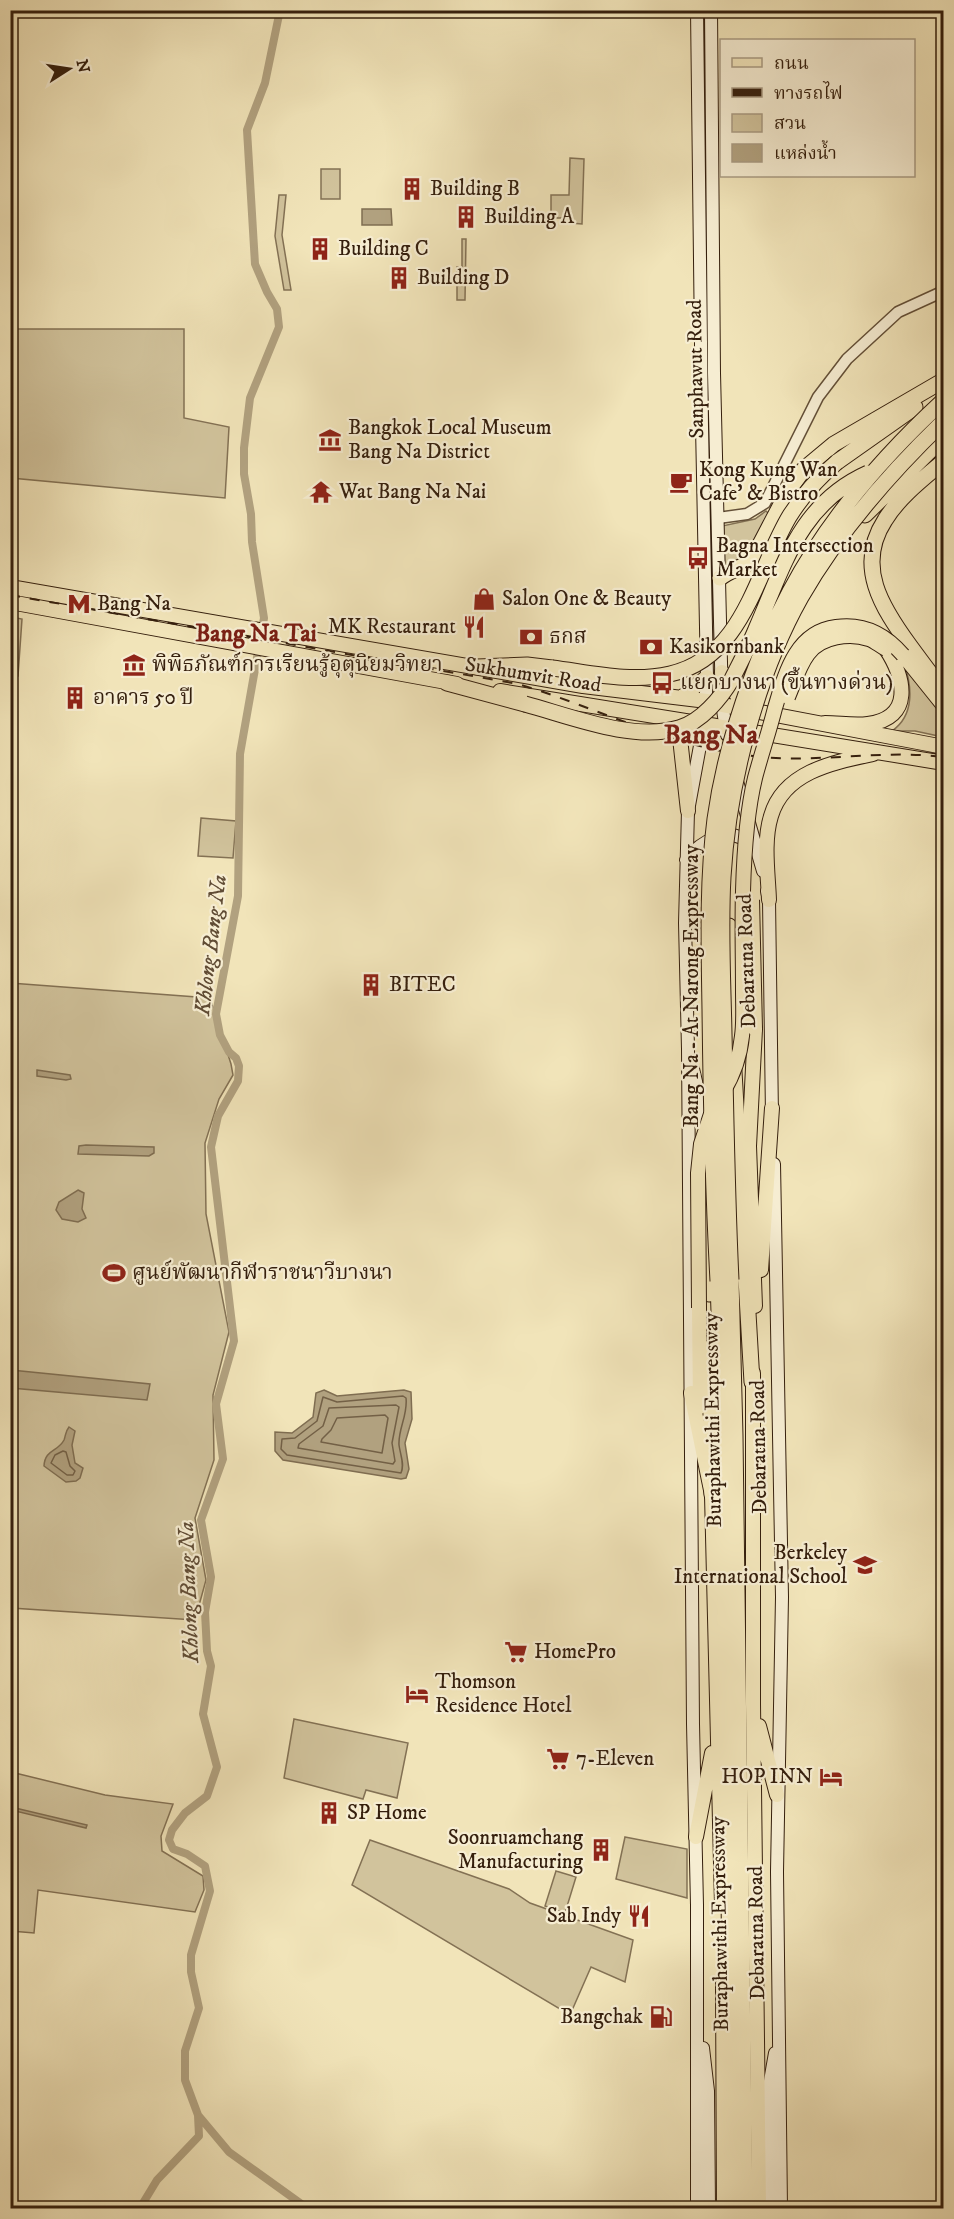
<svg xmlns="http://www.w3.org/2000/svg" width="954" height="2219" font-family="'IM FELL DW Pica','Noto Serif Thai',serif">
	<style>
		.green { fill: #d1c39c; stroke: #837154; stroke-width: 1.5 }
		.water { fill: #b1a17f; stroke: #7f6d51; stroke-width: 1.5 }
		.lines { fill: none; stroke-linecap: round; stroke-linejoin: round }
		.shore { stroke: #736046; stroke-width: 1.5 }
		.canal { stroke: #b1a17f; stroke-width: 8 }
		.tertiary-casing { stroke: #645038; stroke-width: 13 }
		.secondary-casing { stroke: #351f0d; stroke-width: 14 }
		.primary-casing { stroke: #351f0d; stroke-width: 16 }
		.trunk-casing { stroke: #351f0d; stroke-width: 16 }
		.motorway-casing { stroke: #351f0d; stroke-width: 17 }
		.tertiary { stroke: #f6edd2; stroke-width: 10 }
		.secondary { stroke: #f6edd2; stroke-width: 12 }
		.primary { stroke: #f1e4b9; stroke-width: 14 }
		.trunk { stroke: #f1e4b9; stroke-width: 14 }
		.motorway { stroke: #f1e4b9; stroke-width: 15 }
		.rail { stroke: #351f0d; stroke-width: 2; stroke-dasharray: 10 10; stroke-linecap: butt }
		.trunk-bridge-casing { stroke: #351f0d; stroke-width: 16; stroke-linecap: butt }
		.motorway-bridge-casing { stroke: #351f0d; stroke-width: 17; stroke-linecap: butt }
		.trunk-bridge { stroke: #f1e4b9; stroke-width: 14 }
		.motorway-bridge { stroke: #f1e4b9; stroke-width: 15 }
		.labels { text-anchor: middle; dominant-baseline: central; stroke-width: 4.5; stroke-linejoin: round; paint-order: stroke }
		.poi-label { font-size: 21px; fill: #351f0d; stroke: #f6edd2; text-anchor: start }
		.street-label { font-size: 21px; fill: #351f0d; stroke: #f6edd2 }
		.water-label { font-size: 22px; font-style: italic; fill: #604c35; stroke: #f6edd2 }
		.quarter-label { font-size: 24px; font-weight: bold; fill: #7a1f14; stroke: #f6edd2 }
		.district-label { font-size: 27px; font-weight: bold; fill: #7a1f14; stroke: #f6edd2 }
	</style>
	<rect width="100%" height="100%" fill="#f1e4b9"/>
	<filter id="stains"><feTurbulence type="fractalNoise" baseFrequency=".00333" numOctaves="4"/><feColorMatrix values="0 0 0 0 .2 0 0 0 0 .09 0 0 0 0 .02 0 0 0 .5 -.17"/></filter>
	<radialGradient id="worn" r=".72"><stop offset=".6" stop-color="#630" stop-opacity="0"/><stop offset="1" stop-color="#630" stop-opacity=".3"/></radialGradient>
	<path class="green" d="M570,158l14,1 -2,65 -12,-1v-5h-19v-23h18z
		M321,169h19v30h-19z
		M279,195h7l-4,40 9,55h-7l-9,-54z
		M462,239h4l-1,61h-8v-33h5z
		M10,329h174v89l45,9 -4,71 -214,-20z
		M766,511l4,4 -24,48 -24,8v-45l33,-7z
		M11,617l11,2 -4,57 -7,-1z
		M904,663l39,47v27l-28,-6h-23c23,-16 20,-45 12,-68z
		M201,818l35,3 -3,37 -35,-2z
		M10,983l200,15 21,66 2,11 -14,24 -14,44 1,71 23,118 -16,63 1,65 -19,58 11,62 -11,40 -184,-12z
		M294,1719l114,24 -11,55 -31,-8 -3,9 -79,-21z
		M11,1772l94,23 68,9 -12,32 1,15 41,25 1,14 -9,22 -157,-22 -4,43 -23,-2z
		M625,1837l62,12v49l-71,-19z
		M370,1840l139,49 21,14 103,37 -8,42 -34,-15 -21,48 -218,-130z
		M556,1871l20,6 -11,36 -20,-7z"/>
	<path class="water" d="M362,209h29l1,16h-30z
		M37,1070l33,5 1,4 -5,1 -29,-4z
		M86,1145l68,2v6l-5,3 -71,-2 1,-8z
		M78,1190l6,3 -2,16 4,9 -8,4 -16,-3 -6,-9 3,-8z
		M11,1370l139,14 -3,16 -136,-12z
		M324,1390l13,6 67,-6 7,2 1,27 -7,24 4,26 -3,9 -5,1 -118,-19 -8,-9v-19l17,1 21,-16 3,-24z
		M69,1427l6,4 -3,14 3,18 8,5 -3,10 -4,3 -10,1 -22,-16c1,-17 14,-14 20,-26 2,-5 1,-8 5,-13z
		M11,1807l76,18 -1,3 -75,-18z"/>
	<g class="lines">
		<path class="shore" d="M403,1396l3,2c2,17 -8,31 -7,47 1,9 6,19 2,28l-114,-18 -6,-6 1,-10 13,-1 22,-17 6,-24 14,5z
			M396,1405l3,2 -7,36 3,18 -2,3 -95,-16 1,-4 24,-18 6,-18z
			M385,1415l3,3 -6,35 -61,-11 1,-3 9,-9 6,-12z
			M63,1451l3,1 4,14 5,5 -2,4h-6l-16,-12 4,-8z"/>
		<path class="canal" d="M198,2115l31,37 78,56
			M140,2208l17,-28 42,-44 -1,-21 -13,-35v-29l14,-43 -8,-36v-17l19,-64 -5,-25 -18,-12 -14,-5 -4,-9 3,-10 13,-17 22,-17 10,-29 -14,-53 8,-48 -4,-15 -2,-39 6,-35 -10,-57 22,-61 -7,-55 18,-63 -23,-194 7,-31 20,-35 1,-15 -3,-8 -7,-6 -9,-17 -4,-21 22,-118 2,-142 24,-136 -12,-76 -1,-28 -7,-40v-26l6,-50 29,-71 -2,-18 -10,-17 -12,-28 -8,-134 18,-47 15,-73"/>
		<g class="tertiary-casing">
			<path id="tertiary" d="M718,518l29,-4 18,-11 53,-106 29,-38 51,-47 46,-21"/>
		</g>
		<g class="secondary-casing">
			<path id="secondary" d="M697,10l5,416 5,251 -3,47 -16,87 -3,112 3,126 5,675 4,181v303
				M711,10l3,363 8,331 5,31
				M736,778l27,93
				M686,860c14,-18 44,-37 65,-15
				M767,891l2,9 3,216
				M693,1069l13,54
				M774,1164l8,433 -5,275 4,336
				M703,2048l5,43 1,117
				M771,2208l-2,-121 6,-34"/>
		</g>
		<g class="primary-casing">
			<path id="primary" d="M722,672l23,36
				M707,702l237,45
				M704,724l240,39
				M769,900c-1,-27 -6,-58 2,-84 13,-45 64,-54 102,-62"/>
		</g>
		<g class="trunk-casing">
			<path id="trunk" d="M10,587l573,99 124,15
				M10,602l447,82
				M903,655l41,51
				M500,691l204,33
				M681,698l26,-21
				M678,720l10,91
				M825,723c14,0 29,3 43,1 46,-6 37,-46 18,-75
				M761,1270l11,-162
				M755,1306l-6,-160 6,-117
				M699,1308l1,99
				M753,1373v331l6,504
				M691,1393l21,102 10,409
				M759,1726l18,69
				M696,1837l16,-84
				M723,1983l1,225"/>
		</g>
		<g class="motorway-casing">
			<path id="motorway" d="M944,461c-20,17 -45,36 -59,59 -30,46 -3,88 25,126 11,15 22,30 34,45
				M837,462l78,-55
				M865,515l79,-78
				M720,578c10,-8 22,-10 32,-18l36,-69 16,-22 30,-25 110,-64
				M477,667l50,-2 25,3
				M447,683l78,21
				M729,926l3,111 20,345
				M707,1204l2,90
				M731,1280l4,156 10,772
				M718,1281l5,156 10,771
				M710,1348l2,147"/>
		</g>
		<use href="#tertiary" class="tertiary"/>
		<use href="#secondary" class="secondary"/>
		<use href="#primary" class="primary"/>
		<use href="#trunk" class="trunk"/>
		<use href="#motorway" class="motorway"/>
		<path class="rail" d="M10,595l508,89c78,23 153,63 235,72 63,8 127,-7 191,1"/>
		<g class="trunk-bridge-casing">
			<path id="trunk-bridge" d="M788,697c6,-14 11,-31 20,-43 13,-18 42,-21 61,-15 6,2 11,7 17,10
				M752,900l3,129
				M723,1092c11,-18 17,-35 19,-56 2,-14 1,-30 1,-45 0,-33 -1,-67 0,-100 1,-37 3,-76 12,-113 6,-23 14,-46 20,-70 10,-33 20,-76 61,-81 28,-4 49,7 67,28
				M699,1308l-1,-135 3,-29 10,-30"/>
		</g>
		<g class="motorway-bridge-casing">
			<path id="motorway-bridge" d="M552,668c39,5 79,15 118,6 73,-16 86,-101 119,-157 13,-21 29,-39 48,-55
				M525,704c45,12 108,38 154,24 22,-6 42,-30 53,-49 8,-16 17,-33 24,-50 28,-63 43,-125 112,-156
				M731,1280c-4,-82 -5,-164 -7,-246 -1,-52 -4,-105 -1,-157 5,-91 33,-200 78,-280 38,-66 88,-123 143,-176
				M718,1281c-5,-91 -7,-181 -8,-272 -1,-63 -3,-127 5,-190 12,-87 51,-194 98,-267 36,-56 82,-107 131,-152"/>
		</g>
		<use href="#trunk-bridge" class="trunk-bridge"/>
		<use href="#motorway-bridge" class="motorway-bridge"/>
	</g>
	<defs>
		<g id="building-bare" transform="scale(1.8)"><path d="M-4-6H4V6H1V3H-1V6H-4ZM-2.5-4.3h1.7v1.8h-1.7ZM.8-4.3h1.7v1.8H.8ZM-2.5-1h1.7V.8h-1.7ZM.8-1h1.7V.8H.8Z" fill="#8f2418" stroke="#f6edd2" stroke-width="2.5" paint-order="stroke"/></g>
		<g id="museum-bare" transform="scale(1.8)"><path d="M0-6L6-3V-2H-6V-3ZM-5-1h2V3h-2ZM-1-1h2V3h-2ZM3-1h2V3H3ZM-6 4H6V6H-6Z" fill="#8f2418" stroke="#f6edd2" stroke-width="2.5" paint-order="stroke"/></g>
		<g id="cafe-bare" transform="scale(1.8)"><path d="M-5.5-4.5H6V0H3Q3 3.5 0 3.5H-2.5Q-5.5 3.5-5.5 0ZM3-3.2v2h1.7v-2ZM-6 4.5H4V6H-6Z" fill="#8f2418" stroke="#f6edd2" stroke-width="2.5" paint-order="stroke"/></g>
		<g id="temple-bare" transform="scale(1.8)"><path d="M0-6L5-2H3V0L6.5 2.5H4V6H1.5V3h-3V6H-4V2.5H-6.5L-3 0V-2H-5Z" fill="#8f2418" stroke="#f6edd2" stroke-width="2.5" paint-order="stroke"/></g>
		<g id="bus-bare" transform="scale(1.8)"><path d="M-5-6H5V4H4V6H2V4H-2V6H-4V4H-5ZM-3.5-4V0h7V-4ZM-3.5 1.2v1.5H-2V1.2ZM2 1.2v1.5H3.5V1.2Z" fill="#8f2418" stroke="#f6edd2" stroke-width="2.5" paint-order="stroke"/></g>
		<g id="shop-bare" transform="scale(1.8)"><path d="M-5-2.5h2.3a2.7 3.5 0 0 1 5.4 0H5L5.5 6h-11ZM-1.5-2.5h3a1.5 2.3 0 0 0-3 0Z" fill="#8f2418" stroke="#f6edd2" stroke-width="2.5" paint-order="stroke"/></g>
		<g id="metro-bare" transform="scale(1.8)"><path d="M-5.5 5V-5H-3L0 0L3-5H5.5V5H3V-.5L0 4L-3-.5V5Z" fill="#8f2418" stroke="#f6edd2" stroke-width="2.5" paint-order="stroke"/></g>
		<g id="restaurant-bare" transform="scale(1.8)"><path d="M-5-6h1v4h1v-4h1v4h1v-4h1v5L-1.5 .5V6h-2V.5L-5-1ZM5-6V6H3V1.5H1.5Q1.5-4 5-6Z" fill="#8f2418" stroke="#f6edd2" stroke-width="2.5" paint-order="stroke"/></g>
		<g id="bank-bare" transform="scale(1.8)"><path d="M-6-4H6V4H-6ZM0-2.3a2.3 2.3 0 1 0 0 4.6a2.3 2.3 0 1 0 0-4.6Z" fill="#8f2418" stroke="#f6edd2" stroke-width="2.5" paint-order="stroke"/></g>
		<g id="stadium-bare" transform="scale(1.8)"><path d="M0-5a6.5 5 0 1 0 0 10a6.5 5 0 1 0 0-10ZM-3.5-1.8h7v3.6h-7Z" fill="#8f2418" stroke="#f6edd2" stroke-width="2.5" paint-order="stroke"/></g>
		<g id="school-bare" transform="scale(1.8)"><path d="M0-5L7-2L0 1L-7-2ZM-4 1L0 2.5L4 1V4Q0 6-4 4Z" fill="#8f2418" stroke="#f6edd2" stroke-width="2.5" paint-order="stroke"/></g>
		<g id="supermarket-bare" transform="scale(1.8)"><path d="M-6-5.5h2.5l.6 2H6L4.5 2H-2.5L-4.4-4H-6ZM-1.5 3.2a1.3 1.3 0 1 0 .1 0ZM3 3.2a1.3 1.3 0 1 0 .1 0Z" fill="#8f2418" stroke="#f6edd2" stroke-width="2.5" paint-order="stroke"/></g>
		<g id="hotel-bare" transform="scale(1.8)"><path d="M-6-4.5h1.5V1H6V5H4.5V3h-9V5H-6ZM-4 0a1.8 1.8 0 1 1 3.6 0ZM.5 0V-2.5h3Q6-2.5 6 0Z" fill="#8f2418" stroke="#f6edd2" stroke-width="2.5" paint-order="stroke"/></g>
		<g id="fuel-bare" transform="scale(1.8)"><path d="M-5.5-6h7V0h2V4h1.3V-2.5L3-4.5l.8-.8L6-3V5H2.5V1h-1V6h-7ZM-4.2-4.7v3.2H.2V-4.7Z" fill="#8f2418" stroke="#f6edd2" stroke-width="2.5" paint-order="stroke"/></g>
	</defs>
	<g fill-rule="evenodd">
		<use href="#building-bare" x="412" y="189"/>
		<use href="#building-bare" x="466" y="217"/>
		<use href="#building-bare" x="320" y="249"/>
		<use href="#building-bare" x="399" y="278"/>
		<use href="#museum-bare" x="330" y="440"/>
		<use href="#cafe-bare" x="681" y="482"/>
		<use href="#temple-bare" x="321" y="492"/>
		<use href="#bus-bare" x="698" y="558"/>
		<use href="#shop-bare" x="484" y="599"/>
		<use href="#metro-bare" x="79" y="604"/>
		<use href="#restaurant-bare" x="474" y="627"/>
		<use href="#bank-bare" x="531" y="637"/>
		<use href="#bank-bare" x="651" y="647"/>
		<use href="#museum-bare" x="134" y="665"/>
		<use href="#bus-bare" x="662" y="683"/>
		<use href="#building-bare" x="75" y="698"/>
		<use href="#building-bare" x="371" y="985"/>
		<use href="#stadium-bare" x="114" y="1273"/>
		<use href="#school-bare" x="865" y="1565"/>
		<use href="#supermarket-bare" x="516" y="1652"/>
		<use href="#hotel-bare" x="417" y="1694"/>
		<use href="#supermarket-bare" x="558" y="1759"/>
		<use href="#hotel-bare" x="831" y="1777"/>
		<use href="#building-bare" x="329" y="1813"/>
		<use href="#building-bare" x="601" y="1850"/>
		<use href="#restaurant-bare" x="639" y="1916"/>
		<use href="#fuel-bare" x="661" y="2017"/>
	</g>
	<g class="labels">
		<g class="poi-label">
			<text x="430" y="189">Building B</text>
			<text x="484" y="217">Building A</text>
			<text x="338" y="249">Building C</text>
			<text x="417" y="278">Building D</text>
			<text x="348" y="428">Bangkok Local Museum<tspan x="348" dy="24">Bang Na District</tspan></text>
			<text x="699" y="470">Kong Kung Wan<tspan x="699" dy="24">Cafe' &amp; Bistro</tspan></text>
			<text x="339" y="492">Wat Bang Na Nai</text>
			<text x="716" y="546">Bagna Intersection<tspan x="716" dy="24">Market</tspan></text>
			<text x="502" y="599">Salon One &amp; Beauty</text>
			<text x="97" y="604">Bang Na</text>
			<text x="456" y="627" text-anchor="end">MK Restaurant</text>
			<text x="549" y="637">ธกส</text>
			<text x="669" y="647">Kasikornbank</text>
			<text x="152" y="665">พิพิธภัณฑ์การเรียนรู้อุตุนิยมวิทยา</text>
			<text x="680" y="683">แยกบางนา (ขึ้นทางด่วน)</text>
			<text x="93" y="698">อาคาร 50 ปี</text>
			<text x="389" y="985">BITEC</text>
			<text x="132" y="1273">ศูนย์พัฒนากีฬาราชนาวีบางนา</text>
			<text x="847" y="1553" text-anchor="end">Berkeley<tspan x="847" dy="24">International School</tspan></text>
			<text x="534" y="1652">HomePro</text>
			<text x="435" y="1682">Thomson<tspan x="435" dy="24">Residence Hotel</tspan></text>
			<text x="576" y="1759">7-Eleven</text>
			<text x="813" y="1777" text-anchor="end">HOP INN</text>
			<text x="347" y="1813">SP Home</text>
			<text x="583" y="1838" text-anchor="end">Soonruamchang<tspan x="583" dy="24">Manufacturing</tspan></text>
			<text x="621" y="1916" text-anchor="end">Sab Indy</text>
			<text x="643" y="2017" text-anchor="end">Bangchak</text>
		</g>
		<g class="street-label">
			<text transform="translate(696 369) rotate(-91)">Sanphawut Road</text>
			<text transform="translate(533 675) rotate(9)">Sukhumvit Road</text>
			<text transform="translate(747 961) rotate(-92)">Debaratna Road</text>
			<text transform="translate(692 986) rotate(-90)">Bang Na - At Narong Expressway</text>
			<text transform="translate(713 1420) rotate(-91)">Buraphawithi Expressway</text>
			<text transform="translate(759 1447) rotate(-91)">Debaratna Road</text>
			<text transform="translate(720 1924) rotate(-91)">Buraphawithi Expressway</text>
			<text transform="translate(757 1933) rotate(-91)">Debaratna Road</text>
		</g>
		<g class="water-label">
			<text transform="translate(211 945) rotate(-83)">Khlong Bang Na</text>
			<text transform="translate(189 1592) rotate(-92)">Khlong Bang Na</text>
		</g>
		<g class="quarter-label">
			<text x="256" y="634">Bang Na Tai</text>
		</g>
		<g class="district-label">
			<text x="711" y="735">Bang Na</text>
		</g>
	</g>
	<rect width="954" height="2219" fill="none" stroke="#f1e4b9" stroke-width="36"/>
	<rect x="12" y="12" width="930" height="2195" fill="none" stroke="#351f0d" stroke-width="3"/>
	<rect x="18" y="18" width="918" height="2183" fill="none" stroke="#351f0d" stroke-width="1.5"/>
	<rect x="720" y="39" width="195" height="138" fill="#f6edd2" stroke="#a99b83" stroke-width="1.5"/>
	<rect x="732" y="58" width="30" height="9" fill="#f1e4b9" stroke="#a99b83" stroke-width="1.5"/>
	<text x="774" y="69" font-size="18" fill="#351f0d">ถนน</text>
	<rect x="732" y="88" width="30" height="9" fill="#351f0d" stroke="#a99b83" stroke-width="1.5"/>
	<text x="774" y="99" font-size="18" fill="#351f0d">ทางรถไฟ</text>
	<rect x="732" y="114" width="30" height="18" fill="#d1c39c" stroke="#a99b83" stroke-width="1.5"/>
	<text x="774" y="129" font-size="18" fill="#351f0d">สวน</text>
	<rect x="732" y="144" width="30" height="18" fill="#b1a17f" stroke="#a99b83" stroke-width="1.5"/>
	<text x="774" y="159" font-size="18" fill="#351f0d">แหล่งน้ำ</text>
	<g transform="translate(69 69) rotate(78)" stroke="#f6edd2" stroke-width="4.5" paint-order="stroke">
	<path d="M0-4.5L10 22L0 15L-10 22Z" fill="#351f0d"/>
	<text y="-9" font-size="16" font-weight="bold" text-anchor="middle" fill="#351f0d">N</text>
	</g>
	<rect width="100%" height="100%" filter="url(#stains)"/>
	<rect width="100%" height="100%" fill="url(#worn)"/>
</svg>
